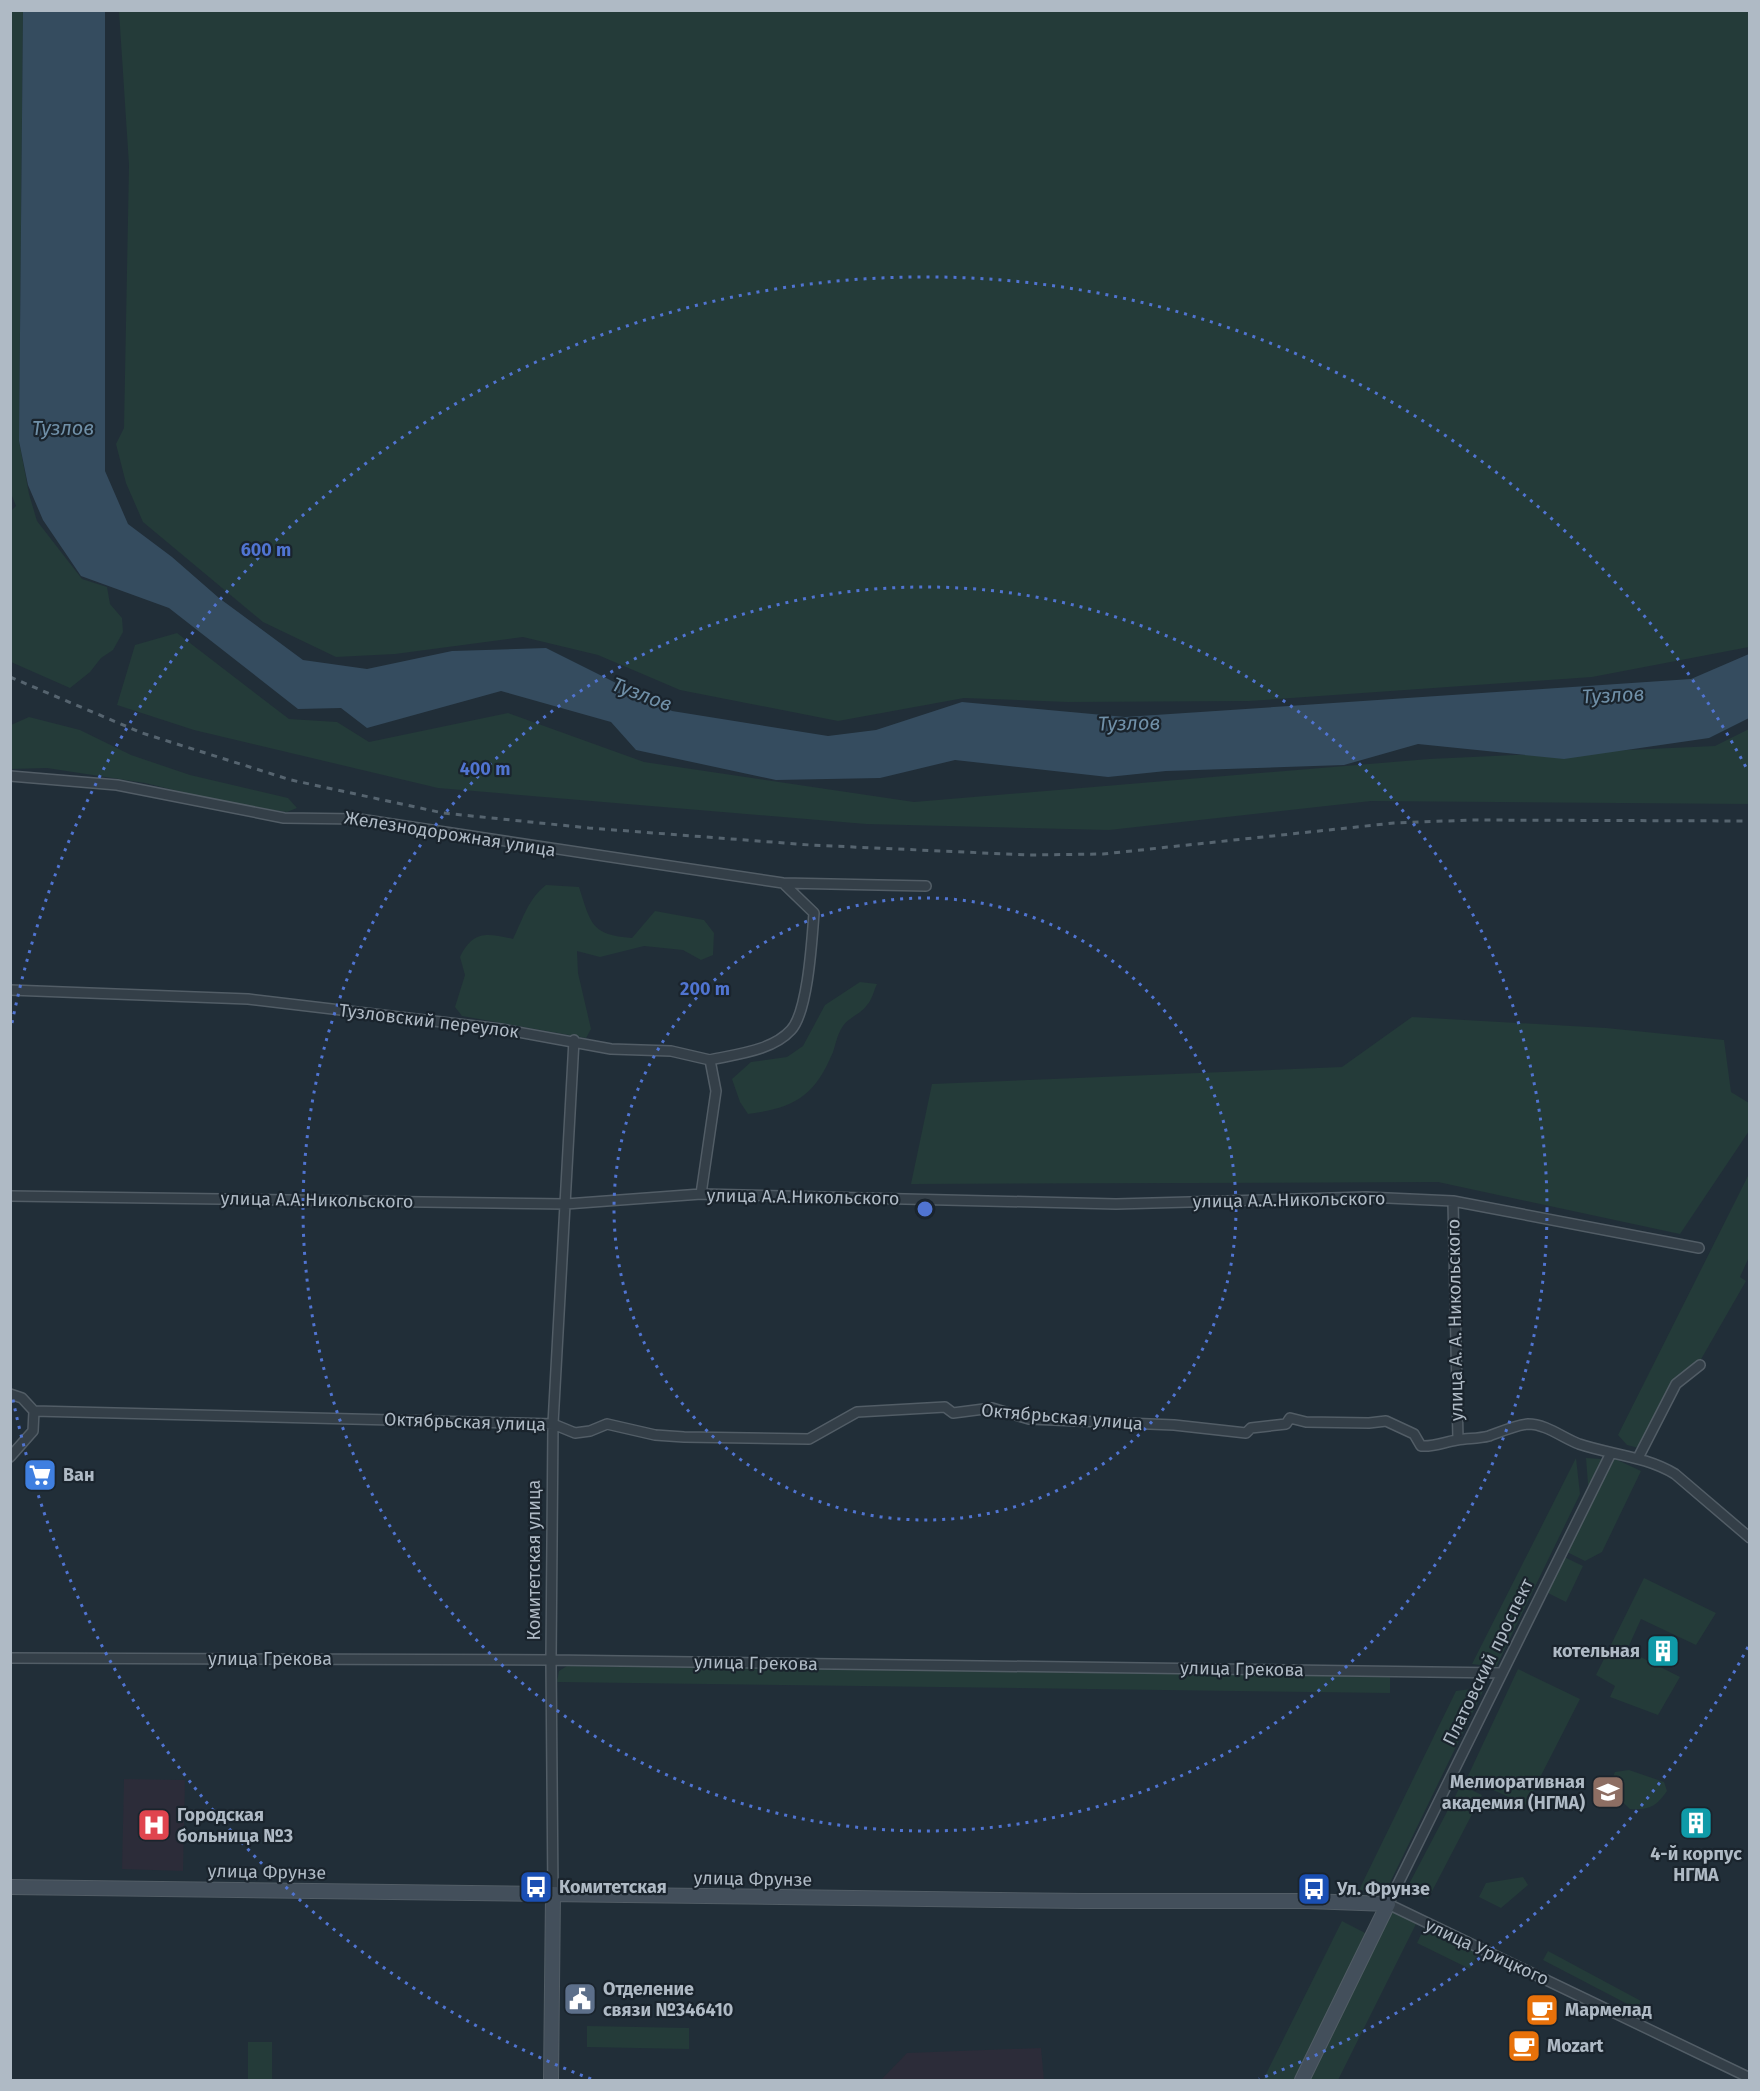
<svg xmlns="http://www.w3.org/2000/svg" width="1760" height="2091" font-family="'Fira Sans',sans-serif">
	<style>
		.medical { fill: #2c2c39 }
		.green { fill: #243b39 }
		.water { fill: #354c5f }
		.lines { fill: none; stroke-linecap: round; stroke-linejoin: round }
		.street-casing { stroke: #525d66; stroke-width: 12 }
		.secondary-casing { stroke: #525d66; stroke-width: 16 }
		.street { stroke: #343f48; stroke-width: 9 }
		.secondary { stroke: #434f5b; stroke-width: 14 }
		.rail { stroke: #56646f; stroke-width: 3; stroke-dasharray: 6 6; stroke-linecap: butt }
		.ring { fill: none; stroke: #5074d1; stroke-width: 3; stroke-dasharray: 3 6 }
		.labels { text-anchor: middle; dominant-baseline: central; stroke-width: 4.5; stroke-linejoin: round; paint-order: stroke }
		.street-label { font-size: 18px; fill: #afbac5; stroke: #1a242d }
		.poi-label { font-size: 18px; font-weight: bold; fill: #afbac5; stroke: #1a242d; text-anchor: start }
		.water-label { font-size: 20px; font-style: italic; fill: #7090a8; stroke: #1a242d }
		.centre { fill: #5074d1; stroke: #1a242d; stroke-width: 3 }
		.ring-label { font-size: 18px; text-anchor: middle; font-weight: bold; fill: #5074d1; stroke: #1a242d; stroke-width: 4.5; stroke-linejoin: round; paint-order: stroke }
	</style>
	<rect width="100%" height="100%" fill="#212e38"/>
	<path class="medical" d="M124,1779l61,1 -2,91 -61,-2z
		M1041,2048l3,32h-163l26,-27z"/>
	<path class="green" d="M23,10l-4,431 10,53 8,27 45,58 25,8 3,17 12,14 1,14 -10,18 -12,8 -11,14 -20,16 -59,-26 -1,-150 6,-6 -6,-15v-480z
		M119,11h1630v636l-157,30 -343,24 -181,1 -104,-4 -126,23 -158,-31 -82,-35 -75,-18 -128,17 -59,3 -73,-35 -120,-100 -17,-39 -10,-39 8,-16 5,-263z
		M177,633l112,86 48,3 32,20 139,-29 136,49 270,40 515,-43 286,-13 34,-17v75l-378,-3 -262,29 -243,-6 -428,-36 -244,-58 -77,-25 18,-60z
		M29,717l51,13 51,25 59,20 98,23 9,10 -10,4 -52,-7 -90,-22 -98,-15 -36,1v-44z
		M546,885l33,2c12,37 12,48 53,51l23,-27 49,9 10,13 -1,22 -12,5 -18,-10 -39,-4 -44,11 -23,-6 1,22 13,56 -5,9 -124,-22 -7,-9 10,-32 -5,-18c13,-27 27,-24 53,-18 10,-20 15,-40 33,-54z
		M860,982l17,2c-3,6 -5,16 -10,21 -6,9 -18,12 -24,21 -6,9 -7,17 -10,26 -19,46 -40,56 -85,62l-8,-12 -8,-23 19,-17 36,-5 16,-11 22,-41z
		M1412,1017l194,11 118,12 7,52 18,11v28l-69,103 -242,-52 -527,2 21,-100 410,-17z
		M1749,1174v83l-9,20 6,4 -46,80 -27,19 -34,68 -12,-3 -9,-10z
		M1611,1457l30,14 -39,81 -17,9 -20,-10z
		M1576,1458l4,36 -84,173 -24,-3z
		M1586,1458l16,1 -14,27v-2z
		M1562,1556l21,10 -17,36 -22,-11z
		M1644,1578l72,35 -20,32 -55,-26 -14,31 53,27 -22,38 -48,-18 5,-11 -19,-11z
		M567,1666l823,9v18l-833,-11 2,-11z
		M1518,1669l62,30 -54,106 -59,-27z
		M1485,1687l-100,206 -26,-3 97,-199z
		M1629,1770l35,12 3,9c-11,16 -18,19 -37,18l-13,-12 -7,-13 5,-12z
		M1461,1785l21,10 -54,104 -21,-11z
		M1523,1877l5,8 -27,23 -22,-11 7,-14z
		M1390,1910l27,12 -79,158h-30z
		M1342,1921l25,13 -73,146h-31z
		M1425,1926l54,25 -9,18 -53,-26z
		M1548,1951l93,50 -4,8 -94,-49z
		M587,2026l102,2v21l-102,-2z
		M248,2042h24v38h-24z"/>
	<path class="water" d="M23,11h82v460l23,53 44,33 47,41 84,62 64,9 85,-18 94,-3 126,63 156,25 48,-6 86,-28 163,15 566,-38 58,-25v64l-40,20 -145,21 -146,-15 -74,21 -178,6 -58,6 -153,-17 -75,18 -104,2 -140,-30 -25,-28 -110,-31 -134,37 -26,-20 -43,1 -129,-101 -88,-32 -38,-56 -15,-35 -9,-44z"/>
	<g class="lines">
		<g class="street-casing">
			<path id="street" d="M10,776l107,9 167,33 75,1 424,64 143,3
				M10,990l238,9 253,30 110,20 60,2 39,9 6,31 -15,103
				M710,1060c26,-6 62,-9 81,-30 17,-18 21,-91 23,-117l-31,-30
				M10,1196l556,8 135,-10 415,10 250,-7 87,4 246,47
				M1453,1201l5,239
				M10,1394l12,4 12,13 -1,20 -23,26
				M34,1411l519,13 22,9 15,-2 17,-7 48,11 29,2 125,2 48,-27 88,-5 8,6 39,-5 37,11 145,6 72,8 5,-5 35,-4 4,-6 16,4 63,1 17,-2 28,13 7,12c14,1 23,-4 36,-6 11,-2 21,-1 32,-4 11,-4 27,-11 39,-12 18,0 35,14 51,20 33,11 66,12 96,30l75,64
				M1611,1453l-223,451 362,174
				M1638,1458l38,-74 24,-19
				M10,1658l541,2 951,13
				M553,1894l-2,-234 2,-236 21,-384"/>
		</g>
		<g class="secondary-casing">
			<path id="secondary" d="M10,1887l1073,14h225l80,3 -86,176
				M551,2080l2,-186"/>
		</g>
		<use href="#street" class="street"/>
		<use href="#secondary" class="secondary"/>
		<path class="rail" d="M10,677l132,56 149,47 152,33 146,15 221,17 218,10 75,-1 291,-31 77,-3 279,1"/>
	</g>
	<g class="ring">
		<circle cx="925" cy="1209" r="311"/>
		<circle cx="925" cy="1209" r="622"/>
		<path d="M1748 1647A932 932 0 0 1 1259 2079M591 2079A932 932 0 0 1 12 1395M12 1023A932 932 0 0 1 1748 771"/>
	</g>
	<defs>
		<g id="supermarket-square" transform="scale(1.725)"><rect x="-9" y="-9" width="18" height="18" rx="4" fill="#3f7fe0" stroke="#1a242d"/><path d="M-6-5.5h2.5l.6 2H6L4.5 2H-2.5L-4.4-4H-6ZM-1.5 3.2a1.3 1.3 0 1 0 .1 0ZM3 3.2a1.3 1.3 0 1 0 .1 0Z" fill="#fff"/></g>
		<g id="building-square" transform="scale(1.725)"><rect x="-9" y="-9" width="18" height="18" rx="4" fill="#0f9aa8" stroke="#1a242d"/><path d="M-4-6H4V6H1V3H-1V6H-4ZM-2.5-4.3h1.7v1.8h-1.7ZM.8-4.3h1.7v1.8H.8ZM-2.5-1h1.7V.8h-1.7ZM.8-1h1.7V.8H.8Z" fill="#fff"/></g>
		<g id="university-square" transform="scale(1.725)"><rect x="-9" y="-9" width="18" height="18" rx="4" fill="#8d6e63" stroke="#1a242d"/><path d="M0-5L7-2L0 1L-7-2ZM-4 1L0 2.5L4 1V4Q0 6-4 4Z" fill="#fff"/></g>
		<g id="hospital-square" transform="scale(1.725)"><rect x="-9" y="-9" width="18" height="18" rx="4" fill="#e0444e" stroke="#1a242d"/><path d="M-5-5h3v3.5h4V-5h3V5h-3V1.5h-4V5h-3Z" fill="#fff"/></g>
		<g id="bus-square" transform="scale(1.725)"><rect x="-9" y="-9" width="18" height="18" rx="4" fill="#1a4fb4" stroke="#1a242d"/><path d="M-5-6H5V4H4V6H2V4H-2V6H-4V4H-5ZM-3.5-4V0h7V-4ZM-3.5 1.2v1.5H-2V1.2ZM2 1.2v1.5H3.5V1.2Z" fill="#fff"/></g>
		<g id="civic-square" transform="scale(1.725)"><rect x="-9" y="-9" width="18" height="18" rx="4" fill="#5c6f8a" stroke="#1a242d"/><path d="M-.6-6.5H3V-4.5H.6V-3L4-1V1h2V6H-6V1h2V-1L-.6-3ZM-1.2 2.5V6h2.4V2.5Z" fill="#fff"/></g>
		<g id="cafe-square" transform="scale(1.725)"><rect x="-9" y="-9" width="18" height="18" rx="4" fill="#e8710a" stroke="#1a242d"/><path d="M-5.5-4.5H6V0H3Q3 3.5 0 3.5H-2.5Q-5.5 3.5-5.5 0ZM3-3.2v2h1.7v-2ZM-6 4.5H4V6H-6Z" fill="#fff"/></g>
	</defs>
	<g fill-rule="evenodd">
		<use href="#supermarket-square" x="40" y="1475"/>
		<use href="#building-square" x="1663" y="1651"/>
		<use href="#university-square" x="1608" y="1792"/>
		<use href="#building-square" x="1696" y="1823"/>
		<use href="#hospital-square" x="154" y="1825"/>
		<use href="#bus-square" x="536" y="1887"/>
		<use href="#bus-square" x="1314" y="1889"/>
		<use href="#civic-square" x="580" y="1999"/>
		<use href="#cafe-square" x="1542" y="2010"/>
		<use href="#cafe-square" x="1524" y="2046"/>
	</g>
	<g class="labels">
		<g class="street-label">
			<text transform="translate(450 834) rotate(9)">Железнодорожная улица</text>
			<text transform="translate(429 1021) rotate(7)">Тузловский переулок</text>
			<text transform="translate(803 1197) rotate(1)">улица А.А.Никольского</text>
			<text transform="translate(317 1200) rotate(1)">улица А.А.Никольского</text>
			<text transform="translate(1289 1200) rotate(-1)">улица А.А.Никольского</text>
			<text transform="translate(1455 1320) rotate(-91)">улица А. А. Никольского</text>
			<text transform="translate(1062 1417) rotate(5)">Октябрьская улица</text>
			<text transform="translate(465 1422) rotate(2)">Октябрьская улица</text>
			<text transform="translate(534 1560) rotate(-90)">Комитетская улица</text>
			<text x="270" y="1659">улица Грекова</text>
			<text transform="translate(1488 1662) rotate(-64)">Платовский проспект</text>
			<text transform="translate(756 1663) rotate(1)">улица Грекова</text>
			<text transform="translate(1242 1669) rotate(1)">улица Грекова</text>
			<text transform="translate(267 1872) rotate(1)">улица Фрунзе</text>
			<text transform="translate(753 1879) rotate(1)">улица Фрунзе</text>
			<text transform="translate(1487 1952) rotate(25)">улица Урицкого</text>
		</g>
		<g class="poi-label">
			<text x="63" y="1475">Ван</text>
			<text x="1640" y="1651" text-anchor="end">котельная</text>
			<text x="1585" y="1782" text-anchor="end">Мелиоративная<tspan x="1585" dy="21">академия (НГМА)</tspan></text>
			<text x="177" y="1815">Городская<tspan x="177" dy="21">больница №3</tspan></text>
			<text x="1696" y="1854" text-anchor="middle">4-й корпус<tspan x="1696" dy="21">НГМА</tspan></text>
			<text x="559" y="1887">Комитетская</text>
			<text x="1337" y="1889">Ул. Фрунзе</text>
			<text x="603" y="1989">Отделение<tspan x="603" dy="21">связи №346410</tspan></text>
			<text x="1565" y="2010">Мармелад</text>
			<text x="1547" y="2046">Mozart</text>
		</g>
		<g class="water-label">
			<text x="63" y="428">Тузлов</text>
			<text transform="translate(642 694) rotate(21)">Тузлов</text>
			<text transform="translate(1613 695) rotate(-3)">Тузлов</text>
			<text transform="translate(1129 723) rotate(-1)">Тузлов</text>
		</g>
	</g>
	<circle cx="925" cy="1209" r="9" class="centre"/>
	<g class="ring-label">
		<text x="266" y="556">600 m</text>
		<text x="485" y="775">400 m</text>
		<text x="705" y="995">200 m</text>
	</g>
	<rect width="1760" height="2091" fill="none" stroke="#afbac5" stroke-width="24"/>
</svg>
